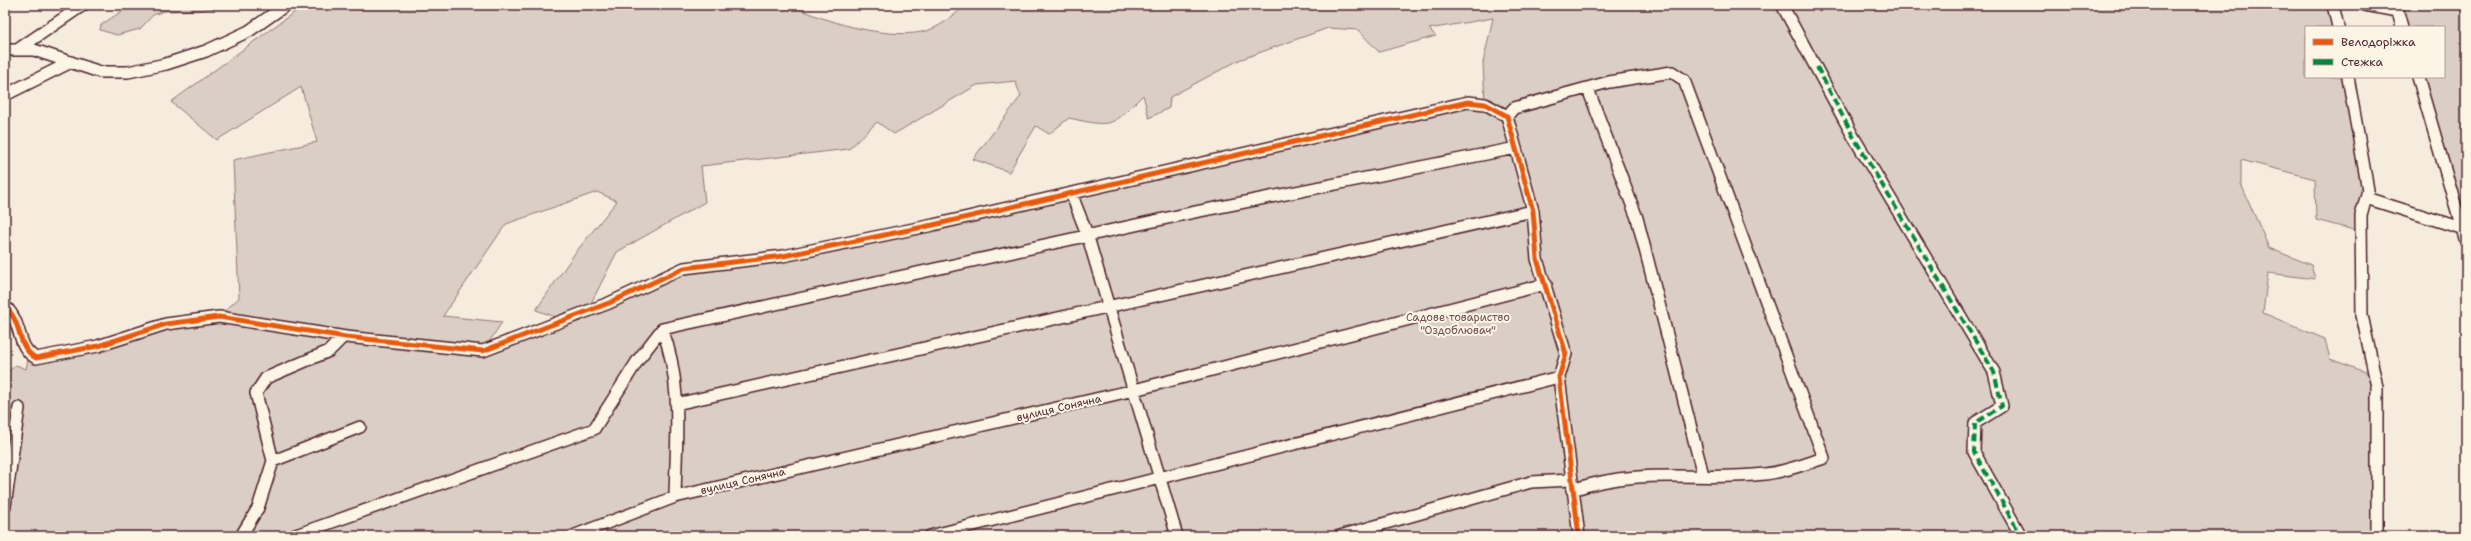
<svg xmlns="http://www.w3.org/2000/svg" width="2471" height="541" font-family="'Shantell Sans',sans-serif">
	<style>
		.green { fill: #dbcec4; stroke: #927678; fill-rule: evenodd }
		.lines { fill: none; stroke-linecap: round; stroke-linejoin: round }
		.minor-casing { stroke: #4a1f2b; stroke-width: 14 }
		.minor { stroke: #fcf5e5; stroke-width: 11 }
		.quiet { stroke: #00873e; stroke-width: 4; stroke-dasharray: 8 4; stroke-linecap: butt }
		.cycleway-casing { stroke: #fcf5e5; stroke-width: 8 }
		.cycleway { stroke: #e8590c; stroke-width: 5 }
		.labels { text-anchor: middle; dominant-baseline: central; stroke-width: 4; stroke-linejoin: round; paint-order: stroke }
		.park-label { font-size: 11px; fill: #6e4b51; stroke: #fcf5e5 }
		.street-label { font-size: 11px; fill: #4a1f2b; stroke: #fcf5e5 }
	</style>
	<rect width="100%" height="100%" fill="#f5ecde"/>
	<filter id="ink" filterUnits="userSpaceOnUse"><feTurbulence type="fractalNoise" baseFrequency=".025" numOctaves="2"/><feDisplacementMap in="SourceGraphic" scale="8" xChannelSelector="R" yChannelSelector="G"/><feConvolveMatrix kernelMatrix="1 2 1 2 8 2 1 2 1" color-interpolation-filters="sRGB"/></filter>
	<g filter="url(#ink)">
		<path class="green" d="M131,5h96l-25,5 -38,1 -11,4 -13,14 -23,6 -17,-5 1,-5z
			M304,5h487c34,17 93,34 131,27 16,-3 32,-16 43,-27h1368l5,22h-32v50h42l20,113 -7,42 -45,-12 -1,-41 -74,-19v24l28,64 42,17 4,14 -47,-6 -5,40 62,26 5,20 36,13 11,15v149h-2372v-118l14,-10 1,-6 -15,12v-40l11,-9 10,4 3,-14 189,-38 21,-19 -6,-138 84,-18 -16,-55 -84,53 -46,-38zM1493,18l-10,45 2,40 -702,153 -99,12 -97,43 30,-59 88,-50 -4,-36 148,-17 28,-27 17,12 83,-49 38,-4 6,15 -48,63 36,13 27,-46 13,8 20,-16c45,10 42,9 74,-23l6,23 20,-10 1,-11 69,-37 89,-32 30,2 21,22 57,-16 -7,-7zM597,192l20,9 -42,52 -39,57 28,10 -80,30 18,-28 -59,-6 63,-92z
			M2396,5h70v237l-48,-165h26v-50h-42z"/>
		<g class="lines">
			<g class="minor-casing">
				<path id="minor" d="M1782,5l71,131 141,236 8,34 -27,17 -1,29 47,84
					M2333,5l5,22
					M2365,5l32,6
					M2396,5l6,22
					M5,50h29l66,22h28l38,-8 40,-13 43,-20 37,-26
					M17,50l66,-45
					M2348,77l20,113 -7,26 1,99 15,72v149
					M2418,77l48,165
					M1588,89l49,129 66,257
					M5,95l66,-33
					M1507,116l7,-8 95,-26 63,-10 12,8 140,378c-19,6 -39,14 -59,16 -69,8 -122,-8 -193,16
					M1071,193l16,41 90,302
					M2366,198l95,30
					M5,306c19,18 10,40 31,52l62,-12 68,-22 53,-7 127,20 137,14 126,-48 75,-35 99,-12 150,-31 535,-123 17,2 22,12 26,95 4,48 29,95 -7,23 20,159
					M662,329c21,52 14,113 13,168
					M676,404l857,-193
					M273,461l87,-34
					M5,506l14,-98
					M241,536l17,-28 15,-47 -17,-68 10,-15 63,-27 14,-14
					M293,536l301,-107 44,-69 24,-31 533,-117 321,-64
					M573,536l102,-39 459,-107 412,-106
					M930,536l629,-159
					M1340,536l191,-54 40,-2"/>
			</g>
			<use href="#minor" class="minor"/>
			<path class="quiet" d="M1817,67l36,69 141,236 8,34 -27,17 -1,29 47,84"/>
			<g class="cycleway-casing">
				<path id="cycleway" d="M5,306c19,18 10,40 31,52l62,-12 68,-22 53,-7 127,20 137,14 126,-48 75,-35 99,-12 150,-31 535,-123 17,2 22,12 26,95 4,48 29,95 -7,23 20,159"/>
			</g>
			<use href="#cycleway" class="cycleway"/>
		</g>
	</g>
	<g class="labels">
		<g class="park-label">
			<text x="1458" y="317">Садове товариство<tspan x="1458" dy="13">"Оздоблювач"</tspan></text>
		</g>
		<g class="street-label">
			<text transform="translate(1059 408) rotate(-13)">вулиця Сонячна</text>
			<text transform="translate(743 481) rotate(-13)">вулиця Сонячна</text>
		</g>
	</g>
	<rect width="2471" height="541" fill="none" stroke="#fcf5e5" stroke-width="20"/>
	<rect x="10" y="10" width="2451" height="521" fill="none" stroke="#4a1f2b" stroke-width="1.5" filter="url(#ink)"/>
	<rect x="2305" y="26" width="140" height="52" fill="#fcf5e5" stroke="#b59f9b"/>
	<rect x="2313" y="39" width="20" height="6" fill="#e8590c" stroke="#b59f9b"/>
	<text x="2341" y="46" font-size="12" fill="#4a1f2b">Велодоріжка</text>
	<rect x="2313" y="59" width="20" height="6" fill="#00873e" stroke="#b59f9b"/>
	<text x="2341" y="66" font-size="12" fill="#4a1f2b">Стежка</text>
</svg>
